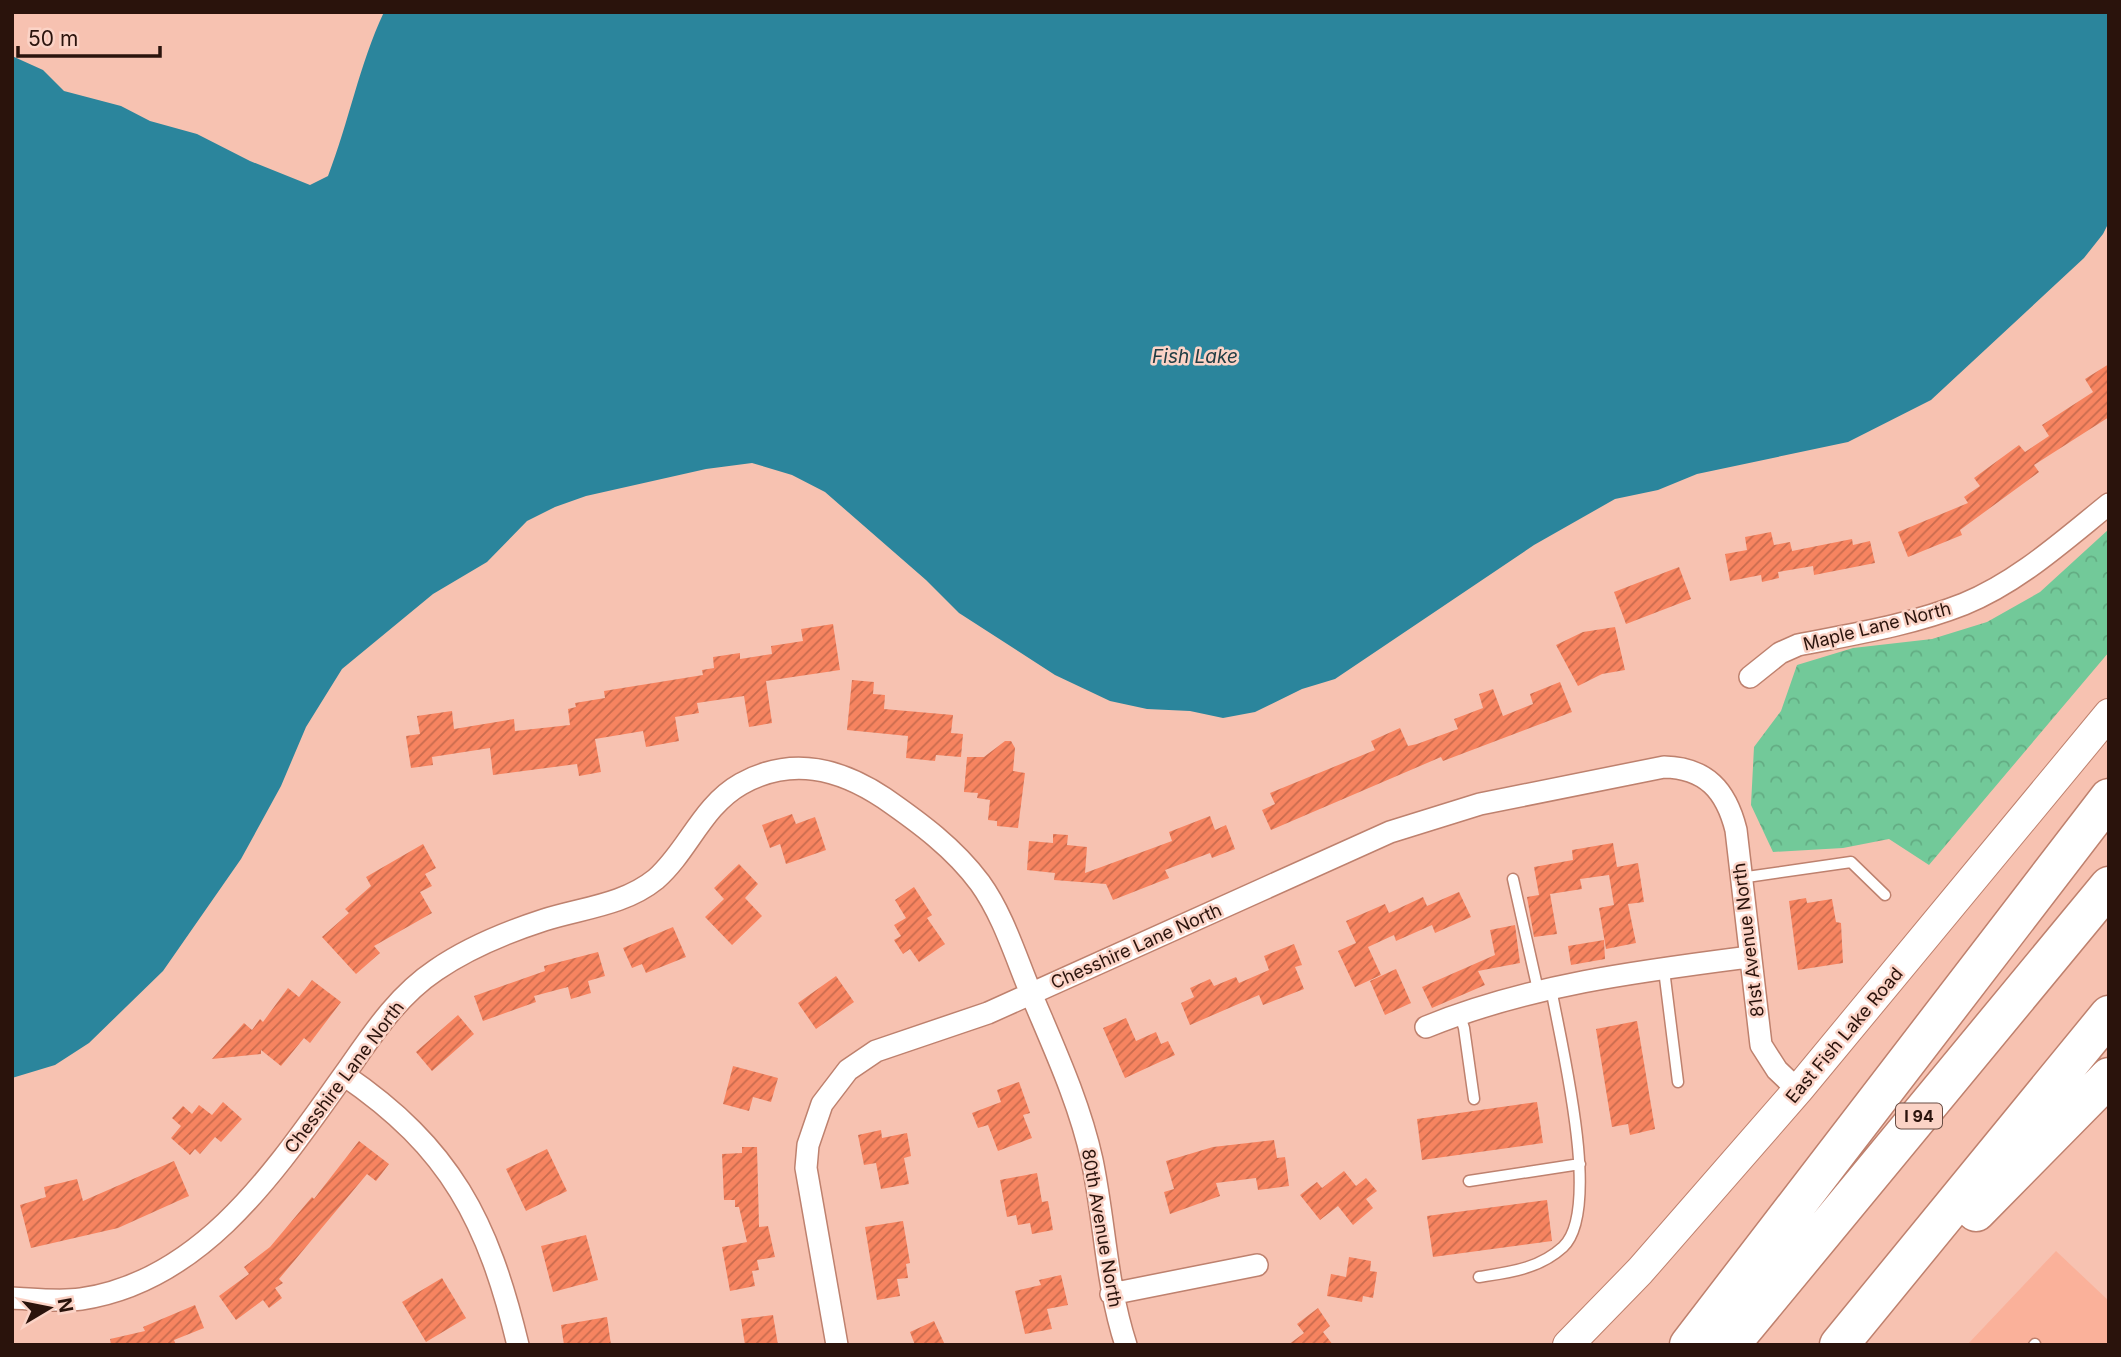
<svg xmlns="http://www.w3.org/2000/svg" width="2121" height="1357" font-family="Inter,sans-serif">
	<style>
		.built { fill: #fab19a }
		.forest { fill: url(#forest-crowns) }
		.water { fill: #2b859c }
		.building { fill: url(#building-hatch) }
		.lines { fill: none; stroke-linecap: round; stroke-linejoin: round }
		.lane-casing { stroke: #be816e; stroke-width: 13 }
		.street-casing { stroke: #be816e; stroke-width: 24 }
		.secondary-casing { stroke: #be816e; stroke-width: 32 }
		.highway-casing { stroke: #be816e; stroke-width: 41 }
		.lane { stroke: #fff; stroke-width: 10 }
		.street { stroke: #fff; stroke-width: 21 }
		.secondary { stroke: #fff; stroke-width: 30 }
		.highway { stroke: #fff; stroke-width: 38 }
		.labels { text-anchor: middle; dominant-baseline: central; stroke-width: 5; stroke-linejoin: round; paint-order: stroke }
		.shield { fill: #fbd3c6; stroke: #694d44; stroke-width: 2 }
		.shield-label { font-size: 16px; font-weight: bold; fill: #2a130c }
		.street-label { font-size: 18px; fill: #2a130c; stroke: #fbd3c6 }
		.water-label { font-size: 19px; font-style: italic; fill: #213d44; stroke: #fbd3c6 }
	</style>
	<defs>
		<pattern id="forest-crowns" width="20" height="18" patternUnits="userSpaceOnUse" patternTransform="scale(1.75)"><rect width="20" height="18" fill="#72c999"/><path d="M2 6a3 3 0 1 1 6 0M12 15a3 3 0 1 1 6 0" fill="none" stroke="#63ac83"/></pattern>
		<pattern id="building-hatch" width="6" height="6" patternUnits="userSpaceOnUse" patternTransform="scale(1.75)"><rect width="6" height="6" fill="#f78460"/><path d="M-1 1l2-2M0 6l6-6M5 7l2-2" fill="none" stroke="#c86b4e"/></pattern>
	</defs>
	<rect width="100%" height="100%" fill="#f7c2b1"/>
	<path class="built" d="M2056,1251l53,50v44h-142z"/>
	<path class="forest" d="M2109,529v123l-180,213 -40,-26 -46,9 -70,4 -22,-47 3,-58 27,-36 16,-46 56,-17 79,-9 55,-17 53,-30z"/>
	<path class="water" d="M384,12h1725v210l-6,12 -19,24 -153,142 -83,42 -151,32 -39,16 -43,9 -81,46 -199,134 -33,10 -47,23 -32,6 -33,-7 -43,-2 -37,-8 -55,-26 -96,-62 -33,-33 -101,-88 -33,-17 -40,-12 -46,6 -120,27 -31,11 -28,14 -40,41 -54,32 -91,75 -36,58 -25,59 -40,73 -78,112 -74,72 -34,22 -43,13v-1022l31,14 21,21 57,15 29,15 47,13 53,27 60,24 18,-9c21,-54 31,-111 56,-164z"/>
	<path class="building" d="M2109,364v53l-75,48 5,7 -79,58 2,5 -54,22 -10,-25 70,-29 -4,-6 16,-11 -6,-8 45,-33 6,7 24,-16 -7,-11 51,-33 -8,-13z
		M1771,532l3,13 16,-3 2,9 60,-12 1,6 17,-4 5,22 -61,12 -1,-9 -35,6 1,6 -17,4 -1,-7 -31,6 -5,-27 22,-4 -2,-13z
		M1679,567l12,32 -65,25 -12,-32z
		M833,624l7,46 -74,11 6,42 -23,4 -5,-31 -47,7 2,10 -24,4 4,24 -33,6 -3,-16 -48,8 6,33 -22,4 -2,-12 -84,11 -3,-27 -58,9 1,8 -22,3 -5,-32 14,-2 -3,-18 35,-5 2,18 60,-10 1,12 55,-6 -2,-16 8,-2 -1,-4 30,-5 -1,-7 99,-16 -1,-5 12,-2 -1,-11 27,-4v6l32,-5 -1,-8 32,-5 -2,-12z
		M1615,627l10,43 -23,4 -24,12 -22,-41 27,-13z
		M852,680l22,2 -1,12 12,1 -1,14 69,6 -2,18 12,1 -2,23 -25,-2 -1,6 -29,-3 2,-22 -61,-6z
		M1560,682l12,30 -129,49 -2,-4 -170,73 -9,-20 13,-6 -5,-11 105,-43 -4,-9 29,-13 8,18 9,-2 41,-15 -4,-10 29,-11 -4,-14 14,-5 10,27 30,-12 -3,-10z
		M1005,741h6l4,7 -2,23 12,2 -7,55 -21,-2v-5l-9,-1 2,-20 -13,-2 1,-5 -14,-1 3,-35h17z
		M792,814l4,10 19,-7 11,33 -40,14 -6,-20 -10,4 -8,-23z
		M1210,816l5,14 11,-5 9,24 -23,9 -2,-5 -45,17 4,8 -56,22 -7,-16 -52,-4 1,-7 -28,-3 2,-29 24,2v-9l15,1 -1,10 20,2 -2,26 87,-32 -3,-9z
		M1613,843l4,24 21,-4 6,39 -16,2 8,39 -30,6 -7,-41 15,-3 -5,-30 -29,4 2,10 -32,5 7,40 -23,3 -7,-40 12,-2 -5,-28 39,-7 -1,-10z
		M423,844l13,24 -11,6 7,12 -12,6 12,21 -58,33 6,7 -24,21 -34,-37 27,-24 -4,-4 26,-23 -5,-9z
		M739,864l19,20 -13,14 17,18 -30,29 -27,-28 19,-18 -10,-11z
		M914,887l18,28 -5,3 18,26 -26,18 -9,-13 -7,5 -9,-14 7,-4 -7,-11 12,-7 -11,-18z
		M1459,892l12,25 -36,16 -3,-8 -36,16 -2,-6 -26,12 13,28 -26,12 -17,-36 18,-8 -10,-22 39,-17 4,9 34,-16 4,9z
		M1806,898l1,5 25,-4 4,23 5,1 2,40 -45,7 -9,-69z
		M1515,925l5,38 -42,8 7,14 -53,23 -10,-21 73,-32 -5,-25z
		M673,927l13,30 -40,16 -4,-9 -10,4 -9,-20z
		M1604,940l1,19 -34,6 -3,-19z
		M1294,944l8,21 -7,2 9,22 -41,16 -4,-10 -69,30 -9,-22 13,-6 -4,-9 20,-9 4,7 22,-9 3,6 30,-13 -5,-14z
		M598,952l7,24 -17,5 3,12 -20,6 -3,-12 -34,9 2,6 -53,19 -9,-25 71,-25 -1,-5z
		M1396,969l15,34 -26,12 -15,-34z
		M836,976l18,26 -38,27 -18,-26z
		M312,980l29,22 -31,41 -6,-5 -23,28 -20,-16v4l-49,5 32,-36 8,7 8,-11 3,3 25,-34 11,9z
		M458,1015l16,19 -42,37 -16,-19z
		M1126,1018l10,23 20,-9 5,12 7,-3 7,14 -50,23 -22,-50z
		M1637,1021l18,108 -25,6 -2,-11 -16,3 -16,-98z
		M733,1066l45,12 -7,24 -18,-5 -4,14 -26,-7z
		M1019,1082l11,31 -7,2 9,23 -34,13 -10,-26 -10,3 -6,-15 29,-11 -4,-12z
		M223,1102l19,17 -21,23 -6,-5 -15,17 -5,-5 -5,6 -19,-17 10,-12 -9,-8 11,-12 9,8 7,-9 13,10z
		M1537,1102l6,41 -121,17 -5,-41z
		M881,1130l1,8 25,-5 4,23 -7,2 5,26 -28,5 -5,-26 -12,2 -6,-30z
		M1274,1140l3,18 8,-1 4,29 -31,4 -2,-12 -40,5 4,13 -50,18 -6,-22 10,-3 -8,-28 47,-14z
		M359,1141l30,23 -13,17 -9,-7 -88,105 4,4 -8,5 7,10 -13,10 -6,-8 -27,20 -17,-24 30,-22 -5,-7 26,-20 42,-50 2,2z
		M742,1147h15l2,80 9,-1 7,31 -18,3 2,10 -7,1 3,15 -25,5 -8,-44 25,-5 -8,-35h-4v-7h-11l-2,-46 20,-1z
		M547,1149l20,42 -41,20 -20,-42z
		M174,1161l15,35 -71,32 -87,20 -11,-43 26,-8 -2,-10 33,-8 6,22z
		M1344,1171l12,15 10,-8 11,13 -11,8 7,9 -20,17 -15,-19 -18,14 -20,-25 17,-13 5,6z
		M1037,1173l5,29 6,-1 5,29 -21,4 -2,-11 -12,2 -2,-10 -9,2 -7,-37z
		M1547,1200l5,41 -119,16 -6,-41z
		M903,1221l7,42 -4,1 2,14 -11,1 3,17 -23,4 -12,-73z
		M586,1235l12,45 -45,12 -12,-46z
		M1349,1257l22,4 -1,10 7,1 -4,26 -10,-2 -1,6 -35,-6 4,-22 15,3z
		M1061,1275l7,30 -21,4 5,20 -27,5 -10,-43 26,-6 -2,-5z
		M442,1278l24,40 -40,24 -24,-40z
		M195,1305l9,23 -30,12 2,5h-65l-1,-6 35,-8 -2,-4z
		M1318,1308l12,18 -7,6 10,13h-45l16,-12 -7,-9z
		M773,1315l5,30h-33l-4,-26z
		M607,1317l4,28h-47l-3,-20z
		M934,1321l11,24h-30l-5,-13z"/>
	<g class="lines">
		<g class="lane-casing">
			<path id="lane" d="M1740,878l111,-16 34,33
				M1513,879l25,111
				M1664,970l14,112
				M1459,1013l5,15 10,71
				M1469,1181l111,-17
				M1479,1277c31,-5 60,-8 84,-30 40,-37 -3,-207 -12,-259
				M2034,1345l1,-1"/>
		</g>
		<g class="street-casing">
			<path id="street" d="M1750,677l30,-24 18,-8c56,-11 113,-20 166,-41 54,-22 99,-63 145,-100
				M1426,1027c103,-42 214,-56 323,-70
				M344,1075c107,73 144,146 174,270
				M1111,1294l146,-29
				M12,1298c22,1 47,4 69,1 124,-18 198,-134 265,-227 26,-37 51,-76 90,-102 32,-22 71,-38 108,-50 38,-12 80,-15 112,-41 32,-28 46,-73 85,-95 50,-28 98,-16 143,14 36,25 70,50 96,85 23,32 35,72 50,108 23,55 49,110 62,169 13,62 14,124 34,185
				M837,1345l-31,-177 2,-23 14,-41 26,-34 28,-19 112,-38 402,-181 90,-28 184,-37c42,1 62,23 72,63l25,215 16,25 21,20"/>
		</g>
		<g class="secondary-casing">
			<path id="secondary" d="M1568,1345l72,-74 158,-181 311,-376"/>
		</g>
		<g class="highway-casing">
			<path id="highway" d="M1976,1212l133,-135
				M1689,1345l420,-547
				M1730,1345l379,-459
				M1839,1345l270,-330"/>
		</g>
		<use href="#lane" class="lane"/>
		<use href="#street" class="street"/>
		<use href="#secondary" class="secondary"/>
		<use href="#highway" class="highway"/>
	</g>
	<g class="labels">
		<rect class="shield" x="1896" y="1103.5" width="46" height="25" rx="5"/>
		<g class="shield-label">
			<text x="1919" y="1116">I 94</text>
		</g>
		<g class="street-label">
			<text transform="translate(1877 626) rotate(-14)">Maple Lane North</text>
			<text transform="translate(1748 940) rotate(-97)">81st Avenue North</text>
			<text transform="translate(1136 946) rotate(-24)">Chesshire Lane North</text>
			<text transform="translate(1844 1035) rotate(-50)">East Fish Lake Road</text>
			<text transform="translate(344 1077) rotate(-53)">Chesshire Lane North</text>
			<text transform="translate(1102 1228) rotate(80)">80th Avenue North</text>
		</g>
		<g class="water-label">
			<text x="1195" y="356">Fish Lake</text>
		</g>
	</g>
	<rect width="2121" height="1357" fill="none" stroke="#2a130c" stroke-width="28"/>
	<g transform="translate(49 1308) rotate(80)" stroke="#fbd3c6" stroke-width="5" paint-order="stroke">
	<path d="M0-5L12 26L0 18L-12 26Z" fill="#2a130c"/>
	<text y="-10" font-size="19" font-weight="bold" text-anchor="middle" fill="#2a130c">N</text>
	</g>
	<path d="M18 46v10h142v-10" fill="none" stroke="#2a130c" stroke-width="3.5"/>
	<text x="28" y="46" font-size="21" fill="#2a130c" stroke="#fbd3c6" stroke-width="5" paint-order="stroke">50 m</text>
</svg>
